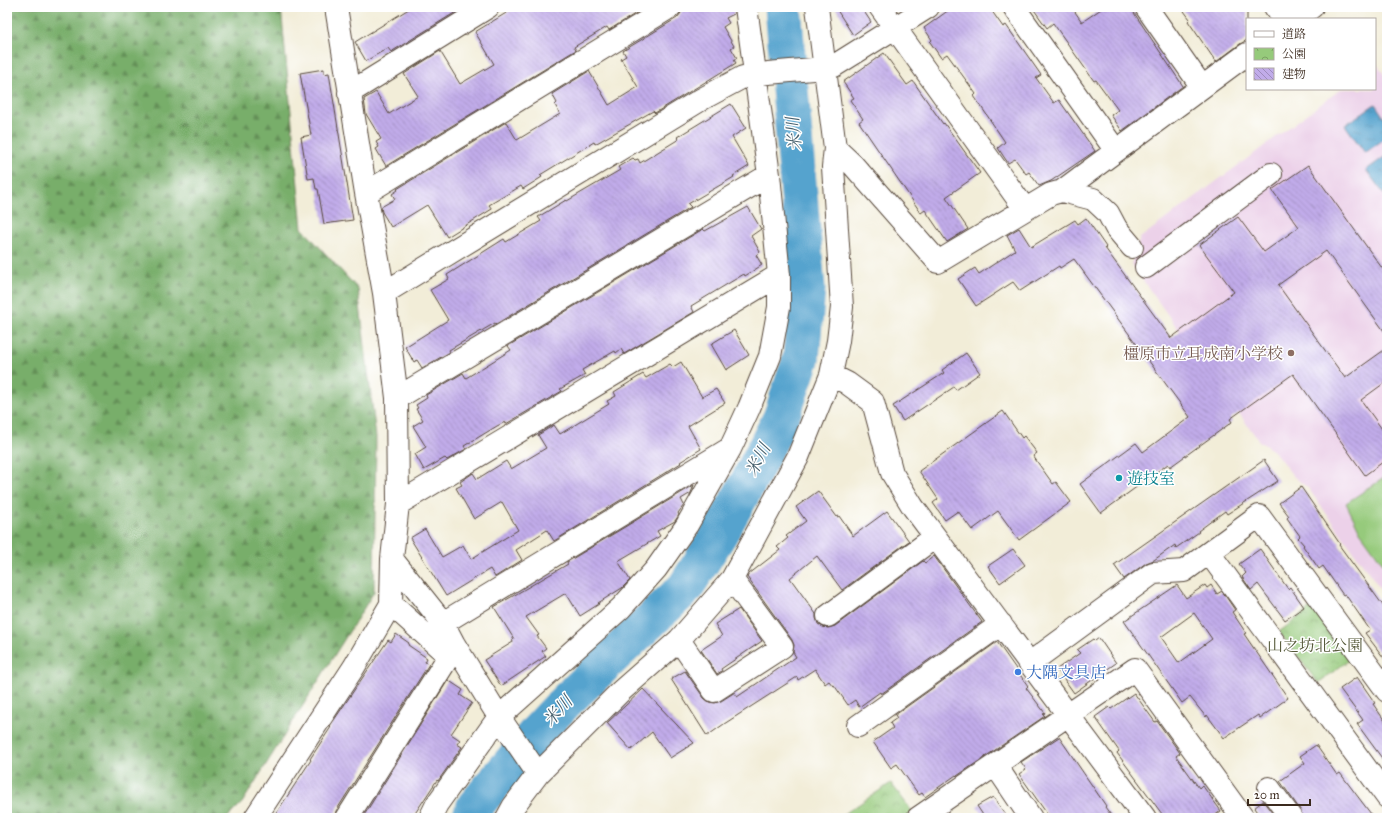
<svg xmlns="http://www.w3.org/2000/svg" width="1394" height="825" font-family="'IM FELL Great Primer','Noto Serif JP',serif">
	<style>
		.built { fill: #ecd1e9 }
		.forest { fill: url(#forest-firs); stroke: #5a6c44 }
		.park { fill: url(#park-crowns); stroke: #687a4c }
		.pitch { fill: #96ca7b; stroke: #687a4c }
		.water { fill: url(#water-ripples); stroke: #486676 }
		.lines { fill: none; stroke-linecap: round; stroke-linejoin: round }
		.river { stroke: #55a3ce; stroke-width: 37 }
		.building { fill: url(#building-back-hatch); fill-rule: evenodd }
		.minor-casing { stroke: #56473a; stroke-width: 24 }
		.minor { stroke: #fff; stroke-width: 22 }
		.education-dot { fill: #8d6e63; stroke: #fff; stroke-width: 1.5 }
		.culture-dot { fill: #0f9aa8; stroke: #fff; stroke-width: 1.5 }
		.shop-dot { fill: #3f7fe0; stroke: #fff; stroke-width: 1.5 }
		.labels { text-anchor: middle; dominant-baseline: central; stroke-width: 3; stroke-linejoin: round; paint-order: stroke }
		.education-label { font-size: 16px; fill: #785e54; stroke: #fff; text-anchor: end }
		.culture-label { font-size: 16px; fill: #0d838f; stroke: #fff; text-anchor: start }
		.park-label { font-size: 16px; fill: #565a3a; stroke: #fff }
		.shop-label { font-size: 16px; fill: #366cbe; stroke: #fff; text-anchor: start }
		.water-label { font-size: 17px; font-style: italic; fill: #47606d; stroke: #fff }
	</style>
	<defs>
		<pattern id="forest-firs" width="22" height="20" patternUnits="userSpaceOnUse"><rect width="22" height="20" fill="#78ae6b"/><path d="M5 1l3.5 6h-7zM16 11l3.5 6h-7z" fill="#648e57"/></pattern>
		<pattern id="park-crowns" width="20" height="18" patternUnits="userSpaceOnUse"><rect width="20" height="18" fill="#96ca7b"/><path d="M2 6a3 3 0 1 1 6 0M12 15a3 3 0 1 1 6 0" fill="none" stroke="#7ca464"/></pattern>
		<pattern id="water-ripples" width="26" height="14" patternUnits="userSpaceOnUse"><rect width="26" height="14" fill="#55a3ce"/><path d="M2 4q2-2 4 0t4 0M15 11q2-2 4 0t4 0" fill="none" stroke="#4885a7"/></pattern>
		<pattern id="building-back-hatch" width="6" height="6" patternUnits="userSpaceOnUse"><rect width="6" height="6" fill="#c1acea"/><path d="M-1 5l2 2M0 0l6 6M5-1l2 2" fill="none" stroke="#9e8cbd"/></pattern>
	</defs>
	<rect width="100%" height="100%" fill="#fff"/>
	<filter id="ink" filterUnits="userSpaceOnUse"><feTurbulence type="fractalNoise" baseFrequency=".025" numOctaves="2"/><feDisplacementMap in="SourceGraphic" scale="8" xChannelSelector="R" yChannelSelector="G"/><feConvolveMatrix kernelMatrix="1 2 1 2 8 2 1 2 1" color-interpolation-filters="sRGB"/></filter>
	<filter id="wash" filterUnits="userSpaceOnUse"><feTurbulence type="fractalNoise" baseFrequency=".012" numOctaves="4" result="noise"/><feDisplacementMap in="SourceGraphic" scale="16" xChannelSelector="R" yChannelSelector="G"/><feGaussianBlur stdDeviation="0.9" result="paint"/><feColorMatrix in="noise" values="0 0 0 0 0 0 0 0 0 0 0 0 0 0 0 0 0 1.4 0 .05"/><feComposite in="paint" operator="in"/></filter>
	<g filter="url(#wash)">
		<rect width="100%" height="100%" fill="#f2edd8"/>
		<path class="built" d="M1376,63l11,16v519l-79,-110 -15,-12 -19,-25 -15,-10 -128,-177 9,-26 201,-149h34z"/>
		<path class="forest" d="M7,7h274l21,221 56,61 18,148 -2,155 -132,211 -15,15h-220z"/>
		<path class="park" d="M1313,606l39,52 -34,25 -39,-51z
			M891,783l23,31 -6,4h-70z"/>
		<path class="pitch" d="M1387,476v93l-27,-37 -14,-29z"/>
		<path class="water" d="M1375,104l12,18v15l-22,16 -20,-28z
			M1387,155v43l-21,-28z"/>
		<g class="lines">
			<path class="river" d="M470,818l5,-12 62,-74 29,-31 119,-113 36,-57 29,-52 31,-61 20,-59 6,-71 -24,-281"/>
		</g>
		<g id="blocks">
			<path class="building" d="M412,7h52l-73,45 -3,-4 -22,13 -11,-19z
				M516,7h130l-37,23 -2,-3 -33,20 2,3 -190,116 -10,-17 3,-2 -3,-5 5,-3 -15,-25 -2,-15 12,-7 13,22 29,-18 -14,-22 36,-23 20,33 34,-20 -19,-32z
				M682,7h52v7l-8,4 3,5 -6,4 11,19 -3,2 6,10 -3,2 2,3 -81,50 -2,-2 -58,33 -1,-2 -54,33 2,2 -19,12 -2,-3 -32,19 3,4 -45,28 -20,-32 -36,22 -9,-15 -1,-5 14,-8 -3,-5 6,-4 -1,-1 109,-67 11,18 43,-26 -5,-9 2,-2 -5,-9 37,-23 20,34 29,-18 -17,-28 5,-3 -3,-5 54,-33 4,-5z
				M835,7h26l10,15 -18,13z
				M953,7h36l14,20 3,-2 35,50 -5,3 18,25 5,-3 36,51 -44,30 -12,5 -10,-14 -3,2 -11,-15 -7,4 -10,-15 7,-6 -31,-46 2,-2 -29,-40 -6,4 -11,-16 2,-2 -8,-12z
				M1032,7h43l-2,2 9,13 22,-15h26l53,79 -61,45 -11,-16 7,-5 -22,-30 -2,1 -41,-58 -6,5z
				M1181,7h66v33l-7,4 -24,18 -28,-41 2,-2z
				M884,53l23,32 6,-4 30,43 1,-1 36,50 -34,24 22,32 -21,13 -22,-32 -4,3 -62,-91 4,-3 -13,-19 4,-2 -11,-16z
				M324,69v5l5,-1 24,147 -29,4 -6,-35h-2l-2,-11 -6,1 -7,-42 10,-2 -11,-62z
				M731,104l15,24 -14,9 17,29 -16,10 1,1 -46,27 3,3 -195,117 -1,-1 -46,27 1,2 -28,16 -5,-8 -3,2 -9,-15 43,-27 -18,-30 19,-11 -2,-4 57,-36 2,3 35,-21 -3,-4 28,-17 1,1 53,-31 -2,-3 15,-9 2,2 3,-1 2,4 39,-24 -2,-2z
				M1308,165l79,110v60l-61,-84 -48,34 67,93 42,-30v33l-26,19 26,36v23l-22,16 -72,-101 -63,45 2,3 -62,45 -2,-3 -67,49 -21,-29 56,-41 7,9 47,-35 -116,-158 -14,9 -1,-2 -39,25 -7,-9 -37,24 -18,-27 17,-11 4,6 36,-24 -8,-15 12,-7 12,19 44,-27 3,4 8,-6 20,29 -1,1 66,90 63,-46 -35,-47 39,-28 26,35 35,-25 -27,-37z
				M748,207l13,22 -10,7 9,16 -4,3 6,10 -17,11 -1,-2 -53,32 3,6 -70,42 -3,-5 -5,4 -1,-2 -33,19 3,5 -25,14 2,2 -56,33 -1,-2 -8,4 -33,20 2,3 -19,11 -2,-2 -21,12 -9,-16 11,-7 -13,-21 10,-6 -7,-11 2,-1 -2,-3 11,-7 -1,-3 37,-22 3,5 45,-28 -3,-4 195,-117 2,2z
				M734,330l15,25 -23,15 -15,-26z
				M966,353l14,20 -24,17 -2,-3 -51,34 -10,-15 51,-33 -2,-3z
				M681,362l21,35 14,-8 9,14 -37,23 13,23 -21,13 1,1 -127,78 -7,-11 -31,20 6,10 -27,17 -5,-8 -44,27 -36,-58 15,-9 17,28 21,-12 8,14 47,-29 -16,-28 -28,17 -18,-31 6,-3 -2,-3 13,-9 4,6 29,-18 5,8 35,-21 -8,-13 16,-10 6,9 49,-30 -2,-3 9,-5 -2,-4 29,-18 3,4 24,-14 3,3z
				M1003,411l19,27 2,-2 13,17 -4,3 20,28 3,-2 15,20 -52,38 -21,-29 -26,19 -14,-19 -13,9 -12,-17 5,-4 -19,-28z
				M1264,460l14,21 -51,33 -2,-3 -27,20 1,1 -23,16 -1,-3 -21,15 -8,3 -22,16 -10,-14z
				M694,485l-3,8 -10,6 3,6 -6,8 1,2 -4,6 -18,10 3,5 -42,25 12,19 -8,8 -24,15 1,1 -19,12 -14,-23 -40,24 13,18 -2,1 9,12 -4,3 4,5 -45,30 -17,-26 29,-18 -1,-2 2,-1 -20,-32 74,-43 -1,-2z
				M1301,487l39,57 -1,1 48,66v51l-22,-29 5,-3 -25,-36 -2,1 -20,-29 -4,3 -16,-23 1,-1 -6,-7 2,-2 -13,-18 2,-2 -10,-13z
				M818,491l19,26 2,-1 14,20 34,-25 22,30 -67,49 -25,-34 -27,22 26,36v4l2,6 5,3 5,1 7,-2 88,-65 2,2 9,-7 48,66 -101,72 -1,-2 -21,15 -4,-7 -7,5 -14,-20 -1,1 -4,-5 -4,3 -10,-15 -17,11 -1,-3 -73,47 -17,12 -36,-57 14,-8 19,27 5,4 6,1 6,-2 14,-9 2,5 59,-40 -3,-5 1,-7 -2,-5 -45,-63 2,-3 31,-24 -3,-3 11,-9 -2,-2 20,-15 -10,-14z
				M1013,549l12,16 -25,18 -12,-17z
				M1260,549l28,40 2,-2 14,20 -19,13 -27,-36 -7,6 -9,-13 4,-4 -7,-9z
				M1177,585l9,13 19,-13 2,3 4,-3 6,9 5,-3 13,19 -3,2 14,21 -2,1 44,64 -28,20 -2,-3 -34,23 -17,-23 -1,2 -16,-20 -8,6 -58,-82zM1194,613l18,26 -33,24 -18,-26z
				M739,609l23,32 -41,28 1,2 -5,3 -16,-24 21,-14 -7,-12z
				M396,634l13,9 -1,2 19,13 -2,4 4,2 -93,147 -2,7h-61l38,-58 -1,-1 21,-32 -1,-1 58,-86 3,2z
				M1099,638l17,25 -42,30 -17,-24 23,-16 -3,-3 16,-11 2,2z
				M997,642l31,44 -2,2 19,25 -2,1 2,2 -88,60 -1,-1 -31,22 -3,-4 -3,2 -22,-31 -6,4 -18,-26 20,-14 -3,-5 7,-5 -2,-3z
				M1357,677l18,26 -2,1 14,20v41l-30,-41 6,-4 -23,-31z
				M448,680l15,10 -3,5 12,8 -21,31 9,6 -3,4 5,3 -24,34 -1,-1 -25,38h-48l-1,-1z
				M643,689l51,54 -24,15 -18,-26 -21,18 -24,-27z
				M1134,693l21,29 2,-1 23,32 -4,3 23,32 3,-3 19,26 -10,7h-46l-48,-65 2,-2 -24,-34 14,-10 2,2z
				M1059,737l47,69 -1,1 8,11h-63l-31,-44 7,-5 -5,-7z
				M1316,745l21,30 3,-2 34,45h-71l-2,-7 -21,-30 25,-18 -5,-7z
				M993,797l15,21h-23l-8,-12z
				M1263,801l13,17h-15l-7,-10z"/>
		</g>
	</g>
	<g filter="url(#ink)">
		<use href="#blocks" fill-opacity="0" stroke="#56473a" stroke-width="1"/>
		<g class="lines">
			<g class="minor-casing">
				<path id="minor" d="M880,7l145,202
					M1014,7l102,144
					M1146,7l56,80
					M1275,7l9,12
					M1296,19l16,-12
					M349,93l139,-86
					M835,148l18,17 85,97 113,-68 11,-3 185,-137
					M1062,191l31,8 15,14 8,15 16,19
					M366,193l304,-186
					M1146,267l125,-93
					M384,293l318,-194 41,-22 25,-4 56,-5 10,-2 94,-59
					M831,375l16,8 26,19 19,71 21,34 232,311
					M397,398l372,-223
					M398,504l381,-229
					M1209,553l178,244
					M392,559l51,64 11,21 45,73 39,57
					M391,604l58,52 5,-12
					M828,616l107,-79
					M443,623l286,-174
					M679,640l35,51 68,-44 -50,-68
					M1030,663l123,-90 31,-2 75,-55 128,175
					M858,726l143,-102
					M996,766l35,52
					M1269,788l22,30
					M255,818l99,-151 37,-63 1,-45 6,-55 -1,-106 -13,-105 -18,-100 -30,-186
					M347,818l102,-162
					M430,818l7,-14 62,-87 122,-109 35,-39 31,-44 43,-76 19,-41 21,-52 9,-49v-32l-10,-100 -23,-168
					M507,818l6,-11 25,-33 83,-83 58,-51 53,-61 66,-122 33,-82 7,-34 4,-34 -9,-140 2,-19 -18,-141
					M918,818l217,-149 108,149"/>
			</g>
			<use href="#minor" class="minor"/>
		</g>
	</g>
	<circle class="education-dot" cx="1291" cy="353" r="4"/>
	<circle class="culture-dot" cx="1119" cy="478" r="4"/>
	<circle class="shop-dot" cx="1018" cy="672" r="4"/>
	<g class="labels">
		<g class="education-label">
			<text x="1283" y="353">橿原市立耳成南小学校</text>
		</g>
		<g class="culture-label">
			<text x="1127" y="478">遊技室</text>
		</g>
		<g class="park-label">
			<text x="1315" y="645">山之坊北公園</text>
		</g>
		<g class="shop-label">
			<text x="1026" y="672">大隅文具店</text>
		</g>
		<g class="water-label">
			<text transform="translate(794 134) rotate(-95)">米川</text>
			<text transform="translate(758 460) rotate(-62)">米川</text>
			<text transform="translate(558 711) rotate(-48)">米川</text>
		</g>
	</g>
	<rect width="1394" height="825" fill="none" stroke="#fff" stroke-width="24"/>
	<rect x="1246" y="18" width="130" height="72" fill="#ffffff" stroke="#b1aaa5"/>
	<rect x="1254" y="31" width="20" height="6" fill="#ffffff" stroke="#b1aaa5"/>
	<text x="1282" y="38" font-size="12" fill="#3b2a1e">道路</text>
	<rect x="1254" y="48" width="20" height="12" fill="url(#park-crowns)" stroke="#b1aaa5"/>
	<text x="1282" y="58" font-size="12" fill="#3b2a1e">公園</text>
	<rect x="1254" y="68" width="20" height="12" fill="url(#building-back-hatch)" stroke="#b1aaa5"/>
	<text x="1282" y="78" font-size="12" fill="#3b2a1e">建物</text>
	<path d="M1248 799v6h62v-6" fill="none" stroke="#3b2a1e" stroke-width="2"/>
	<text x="1254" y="799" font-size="12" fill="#3b2a1e" stroke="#ffffff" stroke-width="3" paint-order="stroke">20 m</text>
</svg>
